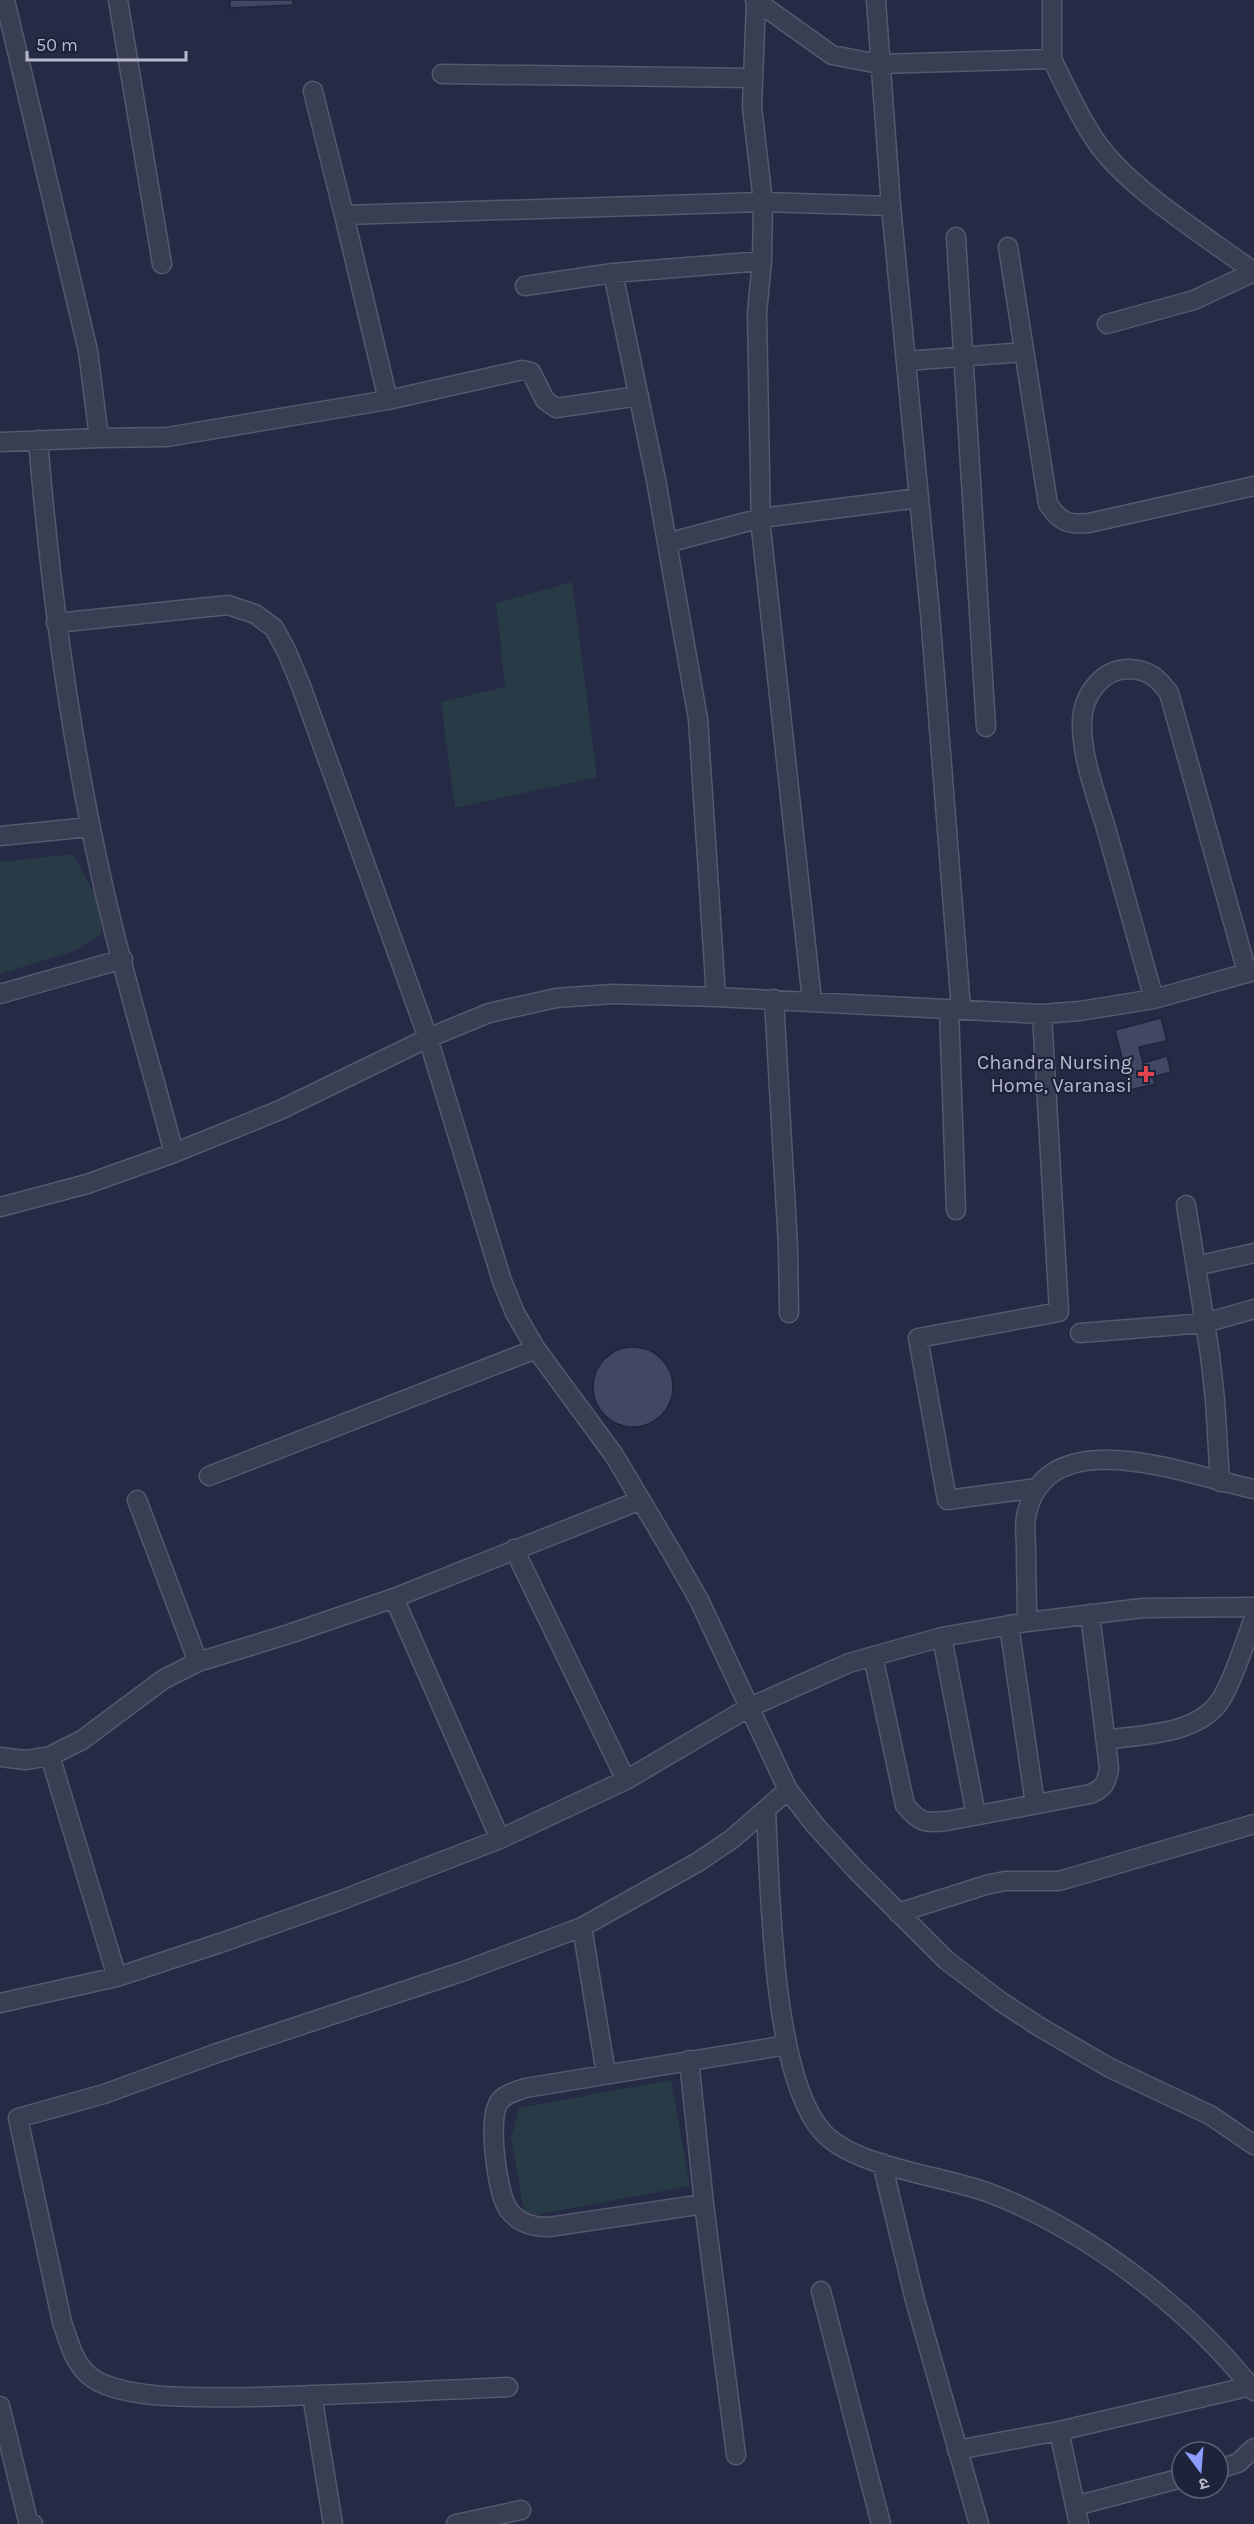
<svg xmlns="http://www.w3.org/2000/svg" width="1254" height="2524" font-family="Karla,'Noto Sans Devanagari',sans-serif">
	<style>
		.green { fill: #273a45 }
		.building { fill: #424864; stroke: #20253b; stroke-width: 1.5 }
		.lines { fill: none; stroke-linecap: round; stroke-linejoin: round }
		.minor-casing { stroke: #55596e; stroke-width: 21 }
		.minor { stroke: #3a3e53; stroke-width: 18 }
		.health-dot { fill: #e0444e; stroke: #1e2339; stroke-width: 2 }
		.labels { text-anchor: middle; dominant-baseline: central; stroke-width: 4.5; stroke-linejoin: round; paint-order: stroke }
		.poi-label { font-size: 20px; fill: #b7bacd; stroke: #1e2339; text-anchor: end }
	</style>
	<rect width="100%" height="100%" fill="#252b44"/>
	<path class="green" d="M572,582l25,195 -142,31 -14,-106 64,-15 -9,-84z
		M73,854l23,42 6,38 -28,17 -74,23v-112z
		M671,2080l19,106 -165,31 -14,-79 8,-30z"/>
	<path class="building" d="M230,0h63v5l-63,3z
		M1161,1018l6,23 -28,6 4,16 24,-7 4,16 -18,5 2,7 -25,6 -15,-60z
		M593 1387a40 40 0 1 1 80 0a40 40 0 1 1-80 0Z"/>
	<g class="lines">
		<g class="minor-casing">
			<path id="minor" d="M118,0l44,264
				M755,0l77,55 47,9 173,-5v-59
				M876,0l15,206 39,407 31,396
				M756,2l-4,105 11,95 -1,59 -5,52 4,215 51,473
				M1052,59c13,27 26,56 43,81 33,49 111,96 159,132
				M442,74l310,4
				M313,91l31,124
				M956,237l30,490
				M1008,247l40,257c12,18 20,21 41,19l165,-37
				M525,286l88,-13
				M1107,324l87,-24 60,-28
				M906,361l118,-9
				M388,400l134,-30 9,2 14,28 11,8 83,-12
				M99,438l68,-1 221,-37 -44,-185 419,-13 128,4
				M38,440c12,146 31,292 63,436 20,93 49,185 73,277
				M0,442l99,-4 -11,-87 -83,-351
				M667,543l94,-25 158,-20
				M56,623l172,-18 27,9 19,14 13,24 14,34 127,352 74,243 13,32 21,36 78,106 57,96 28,49 89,190 27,35 41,45 90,90 54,41 38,25 72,42 100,47 44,30
				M0,836l90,-9
				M0,994l123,-35
				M716,997l-18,-278 -42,-239 -43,-207 149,-12
				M774,999l14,248 1,66
				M1154,999c-16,-57 -32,-114 -48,-171 -10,-33 -25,-72 -24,-107 1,-25 19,-52 47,-52 20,1 28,8 40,24l78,279
				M949,1009l7,201
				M1186,1205l24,150 5,45 5,82
				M0,1207l87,-23 87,-31 106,-43 148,-72 61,-25 67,-15 56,-4 104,3 326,17 38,-3 74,-12 100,-28
				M1196,1266l58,-13
				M1080,1333l125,-10 49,-14
				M209,1476l327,-127
				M1037,1488l-90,12 -29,-162 141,-26 -17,-298
				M137,1500l61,162
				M514,1549l112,231
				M394,1598l106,241
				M1027,1622c0,-25 -1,-49 -1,-73 0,-11 -2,-22 0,-32 19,-101 166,-40 228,-28
				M1009,1625l26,179
				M942,1637l34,178
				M873,1656l32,149c15,18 19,18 42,16l143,-27c14,-5 17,-12 19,-26l-19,-154
				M1106,1740c38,-6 96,-5 117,-44 13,-23 21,-52 31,-78
				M0,1757l26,3 24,-4
				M766,1811c4,77 6,261 55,319 31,38 123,45 171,64 96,37 199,116 262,197
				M898,1913l88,-28 19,-4h54l195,-57
				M582,1927l24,147
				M117,1977l-67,-221 32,-16 82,-61 34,-17 91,-28 105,-36 247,-98
				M0,2003l117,-26 109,-36 113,-40 161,-62 126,-59 122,-72 101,-45 93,-26 85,-15 116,-14 111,-1
				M689,2060l15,144
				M882,2163l33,137 64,224
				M821,2291l60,233
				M508,2387c-85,4 -170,8 -255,10 -44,0 -114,4 -154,-15 -24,-12 -29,-37 -37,-60l-44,-204 86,-24 113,-41 247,-82 118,-44 116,-65 34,-23 56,-49
				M312,2395l21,129
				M0,2406l28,115 5,3
				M1059,2431l20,93
				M957,2450l102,-19 192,-45
				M736,2455l-32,-251 -155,23c-17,0 -31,-4 -41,-18 -11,-17 -20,-87 -10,-105 5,-10 17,-12 27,-16l262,-43
				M1218,2469l20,-6 16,-15
				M1075,2506l107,-28
				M456,2524l65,-14"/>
		</g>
		<use href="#minor" class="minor"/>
	</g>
	<path class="health-dot" d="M1143 1065h6v6h6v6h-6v6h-6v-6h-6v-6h6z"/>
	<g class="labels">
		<g class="poi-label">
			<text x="1132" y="1062">Chandra Nursing<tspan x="1132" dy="23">Home, Varanasi</tspan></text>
		</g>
	</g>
	<g transform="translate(1200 2470) rotate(164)"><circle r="28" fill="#1e2339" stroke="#5b5f74" stroke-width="1.5"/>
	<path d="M0-4.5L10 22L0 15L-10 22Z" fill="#8b9cfe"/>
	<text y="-9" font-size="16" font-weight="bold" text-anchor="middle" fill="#b7bacd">उ</text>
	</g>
	<path d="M27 51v9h159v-9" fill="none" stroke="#b7bacd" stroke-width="3"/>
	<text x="36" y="51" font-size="18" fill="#b7bacd" stroke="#1e2339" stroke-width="4.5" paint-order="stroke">50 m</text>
</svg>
